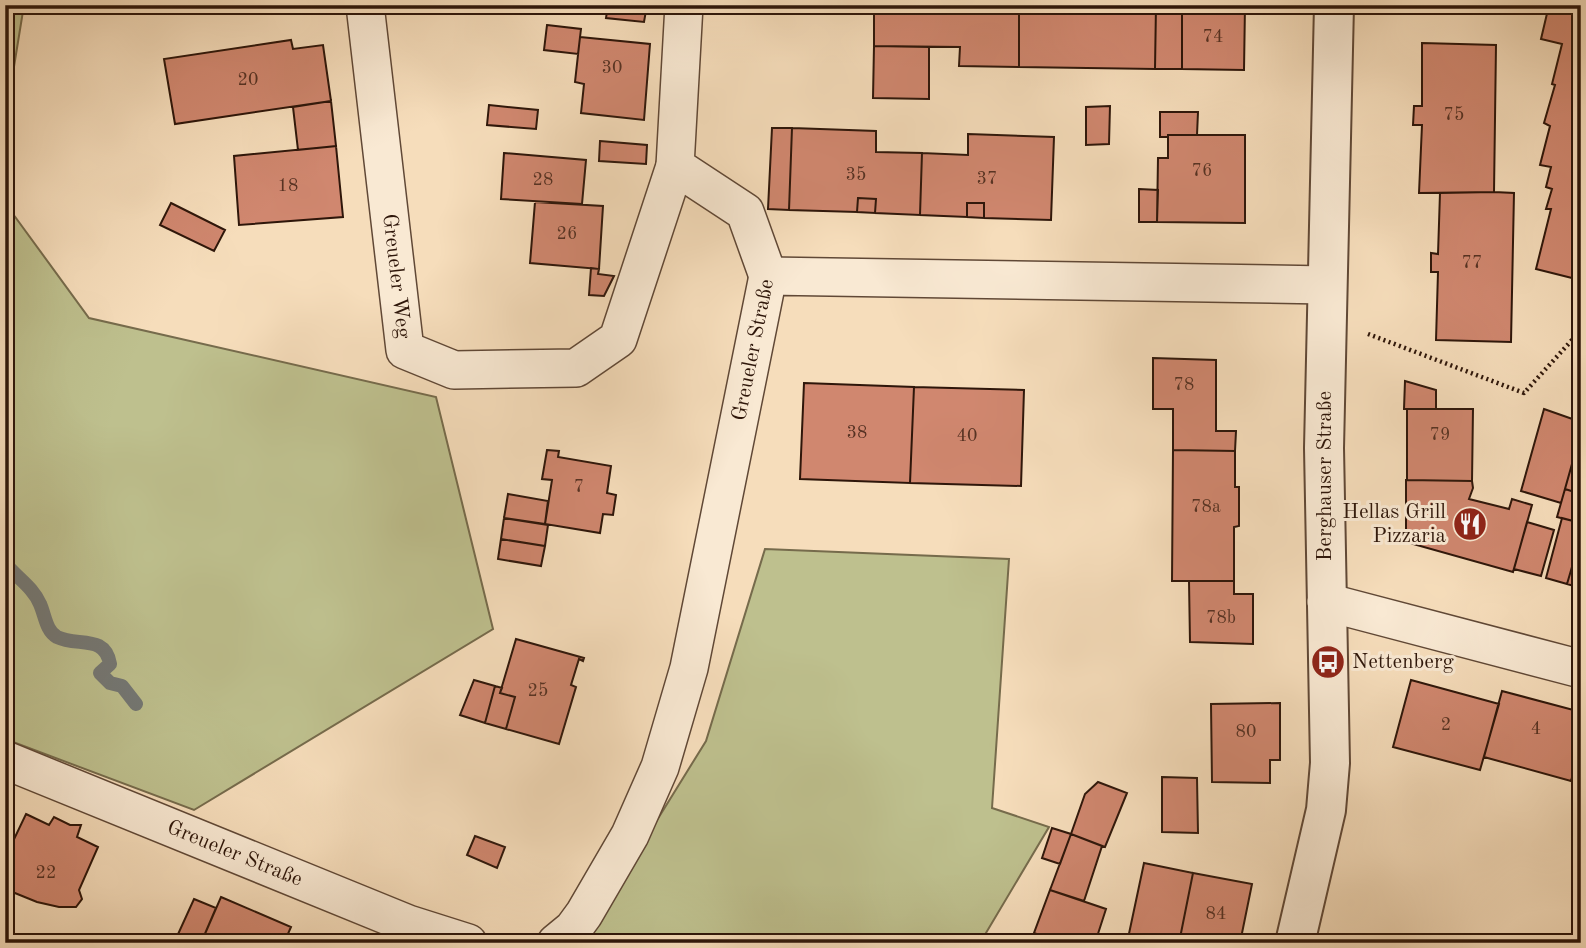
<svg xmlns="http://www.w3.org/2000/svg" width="1586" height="948" font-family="'Old Standard TT',serif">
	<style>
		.green { fill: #bec08e; stroke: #766b4c; stroke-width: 2 }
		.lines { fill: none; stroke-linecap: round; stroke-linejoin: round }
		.stream { stroke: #747875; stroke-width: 14 }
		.building { fill: #d0876f; stroke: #2e160a; stroke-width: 2 }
		.minor-casing { stroke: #604836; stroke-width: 40 }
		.tertiary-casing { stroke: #604836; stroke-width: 42 }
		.path { stroke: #2e160a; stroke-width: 4.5; stroke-dasharray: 2 3.5; stroke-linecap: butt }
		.minor { stroke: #f9e9d3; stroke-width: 37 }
		.tertiary { stroke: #f9e9d3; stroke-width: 38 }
		.labels { text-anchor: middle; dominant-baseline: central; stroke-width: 6; stroke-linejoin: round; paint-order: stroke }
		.number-label { font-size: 18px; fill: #563223 }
		.street-label { font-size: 21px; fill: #2e160a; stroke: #f9e9d3 }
		.poi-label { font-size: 21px; fill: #2e160a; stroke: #f9e9d3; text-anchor: end }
	</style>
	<rect width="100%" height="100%" fill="#f6ddbb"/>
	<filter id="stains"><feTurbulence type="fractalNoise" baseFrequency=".00286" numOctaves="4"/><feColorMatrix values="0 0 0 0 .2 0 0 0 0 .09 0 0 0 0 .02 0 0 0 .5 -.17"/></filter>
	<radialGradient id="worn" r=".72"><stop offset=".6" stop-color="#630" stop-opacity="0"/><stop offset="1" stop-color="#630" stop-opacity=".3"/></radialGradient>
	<path class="green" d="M5,5h19l-19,117z
		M5,203l84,115 347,79 57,232 -299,181 -189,-71z
		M765,549l244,10 -17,249 57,19 -69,116h-399l125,-202z"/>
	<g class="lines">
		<path class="stream" d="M5,563c12,15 28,24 35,41 5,11 6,27 17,33 20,10 48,-3 53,27l-10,9 10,10 12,3 14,18"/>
	</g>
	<path class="building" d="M608,5h39l-3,17 -38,-4z
		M874,5h145v62l-60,-1 1,-19 -86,-1z
		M1019,5h137l-1,64 -136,-2z
		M1156,5h26v64h-27z
		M1182,5h63l-1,65 -62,-1z
		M1549,5h32v153l-4,17 4,1v68l-9,34 -36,-9 15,-60h-5l6,-20 -6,-2 5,-20 -11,-2 10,-39 -6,-3 11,-38 -3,-1 10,-40 -21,-5z
		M547,25l34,4 -3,25 -34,-4z
		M580,37l70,7 -6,76 -63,-7 3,-29 -9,-2z
		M291,40l2,9 30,-4 8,56 -156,23 -11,-65z
		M1422,43l74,2 -2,147 -75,1 3,-68h-9l1,-19h8z
		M874,46l55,1v52l-56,-1z
		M331,101l5,45 -38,4 -5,-43z
		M489,105l49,5 -2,19 -49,-4z
		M1110,106l-1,38 -23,1v-38z
		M1160,112h38l-1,23h-29v2h-8z
		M772,128h20l-3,82 -21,-1z
		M792,128l84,3v21l46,1 -2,62 -45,-2 1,-14 -18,-1 -1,14 -68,-2z
		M968,134l86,3 -3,83 -67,-2v-15h-17v14l-47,-2 2,-62 46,2z
		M1168,135h77v88l-88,-1 1,-64h10z
		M600,141l47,4 -1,19 -47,-3z
		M336,146l7,71 -104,8 -5,-69z
		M504,153l82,7 -4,44 -81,-5z
		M1139,189l19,1 -1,32h-18z
		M1494,192l20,1 -3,149 -75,-2 2,-68h-7v-19l7,1 2,-61z
		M858,198l18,1 -1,14 -18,-1z
		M535,202l68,4 -4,63 -69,-6z
		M171,203l54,27 -11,21 -54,-26z
		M967,203h17v15l-17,-1z
		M591,268l8,1 -1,5 16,2 -10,20 -15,-1z
		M1153,358l63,2v71h20l-1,20 -62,-1v-41h-20z
		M1405,381l31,9v19h-32z
		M804,383l110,4 -4,96 -110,-4z
		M914,387l110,3 -3,96 -111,-3z
		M1407,409h66l-1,72 -65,-1z
		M1544,409l37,13v10l-20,71 -40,-12z
		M1581,432v62l-16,-5z
		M547,450l12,1 -1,6 53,9 -4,27 9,2 -3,20 -10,-1 -3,19 -55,-9 7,-44 -10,-1z
		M1173,450l62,1v36h4v39l-5,1v54h-62z
		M1406,480l66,1 1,7 -4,11 40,10 3,-10 20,6 -19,67 -107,-30z
		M1565,489l16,5v29l-24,-6z
		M508,494l40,7 -3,23 -41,-6z
		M504,518l44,7 -3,21 -44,-7z
		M1562,518l19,5v13l-14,48 -21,-6z
		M1527,522l27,8 -13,46 -27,-7z
		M1581,536v52l-14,-4z
		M501,539l44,7 -4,20 -43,-7z
		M1189,581h45v13h19v50l-63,-2z
		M516,639l68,19 -1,3 -4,-2 -8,26 5,2 -17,57 -53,-15 9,-32 -15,-4z
		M474,680l21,6 -10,37 -25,-8z
		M1411,680l88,24 -19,66 -87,-23z
		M495,686l7,2 -2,5 15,4 -9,32 -21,-6z
		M1502,691l79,21v33l-10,36 -87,-24z
		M1280,703v57h-10v23l-58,-1 -1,-78z
		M1581,745v39l-10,-3z
		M1162,777l35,1 1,55 -36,-1z
		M1098,782l29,11 -22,54 -34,-13 14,-40z
		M26,814l23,11 5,-8 16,8h11l-4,12 21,10 -19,43 3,9 -6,8h-17l-22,-5 -32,-13v-31z
		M1052,828l19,6 -11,30 -18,-6z
		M1071,834l31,12 -18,55 -34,-11z
		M475,836l30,11 -8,21 -30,-13z
		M1144,863l49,10 -14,70h-52z
		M1193,873l59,11 -12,59h-61z
		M1050,890l56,19 -11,34h-35l-26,-10z
		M221,897l70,30 -7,16h-83z
		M194,899l22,9 -15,35h-27z"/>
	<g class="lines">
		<g class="minor-casing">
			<g id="minor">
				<path id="s1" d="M365,5l40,345 49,20 122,-2 42,-29 57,-173"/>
				<path d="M684,5l-9,161 70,46 23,64"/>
				<path d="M1326,602l255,67"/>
				<path id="s2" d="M5,760l403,164 60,19"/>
				<path id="s3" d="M556,943l17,-14 11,-15 46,-79 30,-68 29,-99 79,-392 559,9"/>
			</g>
		</g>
		<g class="tertiary-casing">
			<path id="tertiary" d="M1295,943l31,-133 4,-47 -6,-315 10,-443"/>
		</g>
		<path class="path" d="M1368,334l156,59 57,-63"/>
		<use href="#minor" class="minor"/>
		<use href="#tertiary" class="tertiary"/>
	</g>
	<defs>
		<g id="restaurant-disc" transform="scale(1.75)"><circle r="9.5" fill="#8f2418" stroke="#f9e9d3"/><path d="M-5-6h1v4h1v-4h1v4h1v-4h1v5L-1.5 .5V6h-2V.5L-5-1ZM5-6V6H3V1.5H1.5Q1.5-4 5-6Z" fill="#fff"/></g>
		<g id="bus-disc" transform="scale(1.75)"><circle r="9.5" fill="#8f2418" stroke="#f9e9d3"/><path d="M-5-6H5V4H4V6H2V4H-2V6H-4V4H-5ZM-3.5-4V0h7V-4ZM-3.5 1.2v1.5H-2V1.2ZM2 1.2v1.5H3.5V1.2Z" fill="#fff"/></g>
	</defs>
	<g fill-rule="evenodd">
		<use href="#restaurant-disc" x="1470" y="524"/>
		<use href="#bus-disc" x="1328" y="662"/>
	</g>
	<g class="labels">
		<g class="number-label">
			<text x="1213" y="37">74</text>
			<text x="612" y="68">30</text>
			<text x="248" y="80">20</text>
			<text x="1454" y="115">75</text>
			<text x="1202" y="171">76</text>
			<text x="856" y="175">35</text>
			<text x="987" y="179">37</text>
			<text x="543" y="180">28</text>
			<text x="288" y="186">18</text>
			<text x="567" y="234">26</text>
			<text x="1472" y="263">77</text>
			<text x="1184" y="385">78</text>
			<text x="857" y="433">38</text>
			<text x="1440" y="435">79</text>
			<text x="967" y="436">40</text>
			<text x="579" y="487">7</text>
			<text x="1206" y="507">78a</text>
			<text x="1221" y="618">78b</text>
			<text x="538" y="691">25</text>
			<text x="1446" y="725">2</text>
			<text x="1536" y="729">4</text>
			<text x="1246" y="732">80</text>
			<text x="46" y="873">22</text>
			<text x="1216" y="914">84</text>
		</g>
		<g class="street-label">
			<text stroke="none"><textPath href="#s1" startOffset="273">Greueler Weg</textPath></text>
			<text stroke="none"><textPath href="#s3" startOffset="634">Greueler Straße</textPath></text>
			<text transform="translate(1325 476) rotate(-90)">Berghauser Straße</text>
			<text stroke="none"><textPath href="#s2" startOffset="248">Greueler Straße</textPath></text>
		</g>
		<g class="poi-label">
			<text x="1446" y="512">Hellas Grill<tspan x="1446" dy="24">Pizzaria</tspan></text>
			<text x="1352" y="662" text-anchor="start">Nettenberg</text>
		</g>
	</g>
	<rect width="1586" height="948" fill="none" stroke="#f6ddbb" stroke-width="28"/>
	<rect x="7" y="7" width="1572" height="934" fill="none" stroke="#2e160a" stroke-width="3.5"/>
	<rect x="14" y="14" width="1558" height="920" fill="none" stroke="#2e160a" stroke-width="2"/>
	<rect width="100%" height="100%" filter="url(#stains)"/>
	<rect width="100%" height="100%" fill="url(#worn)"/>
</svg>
